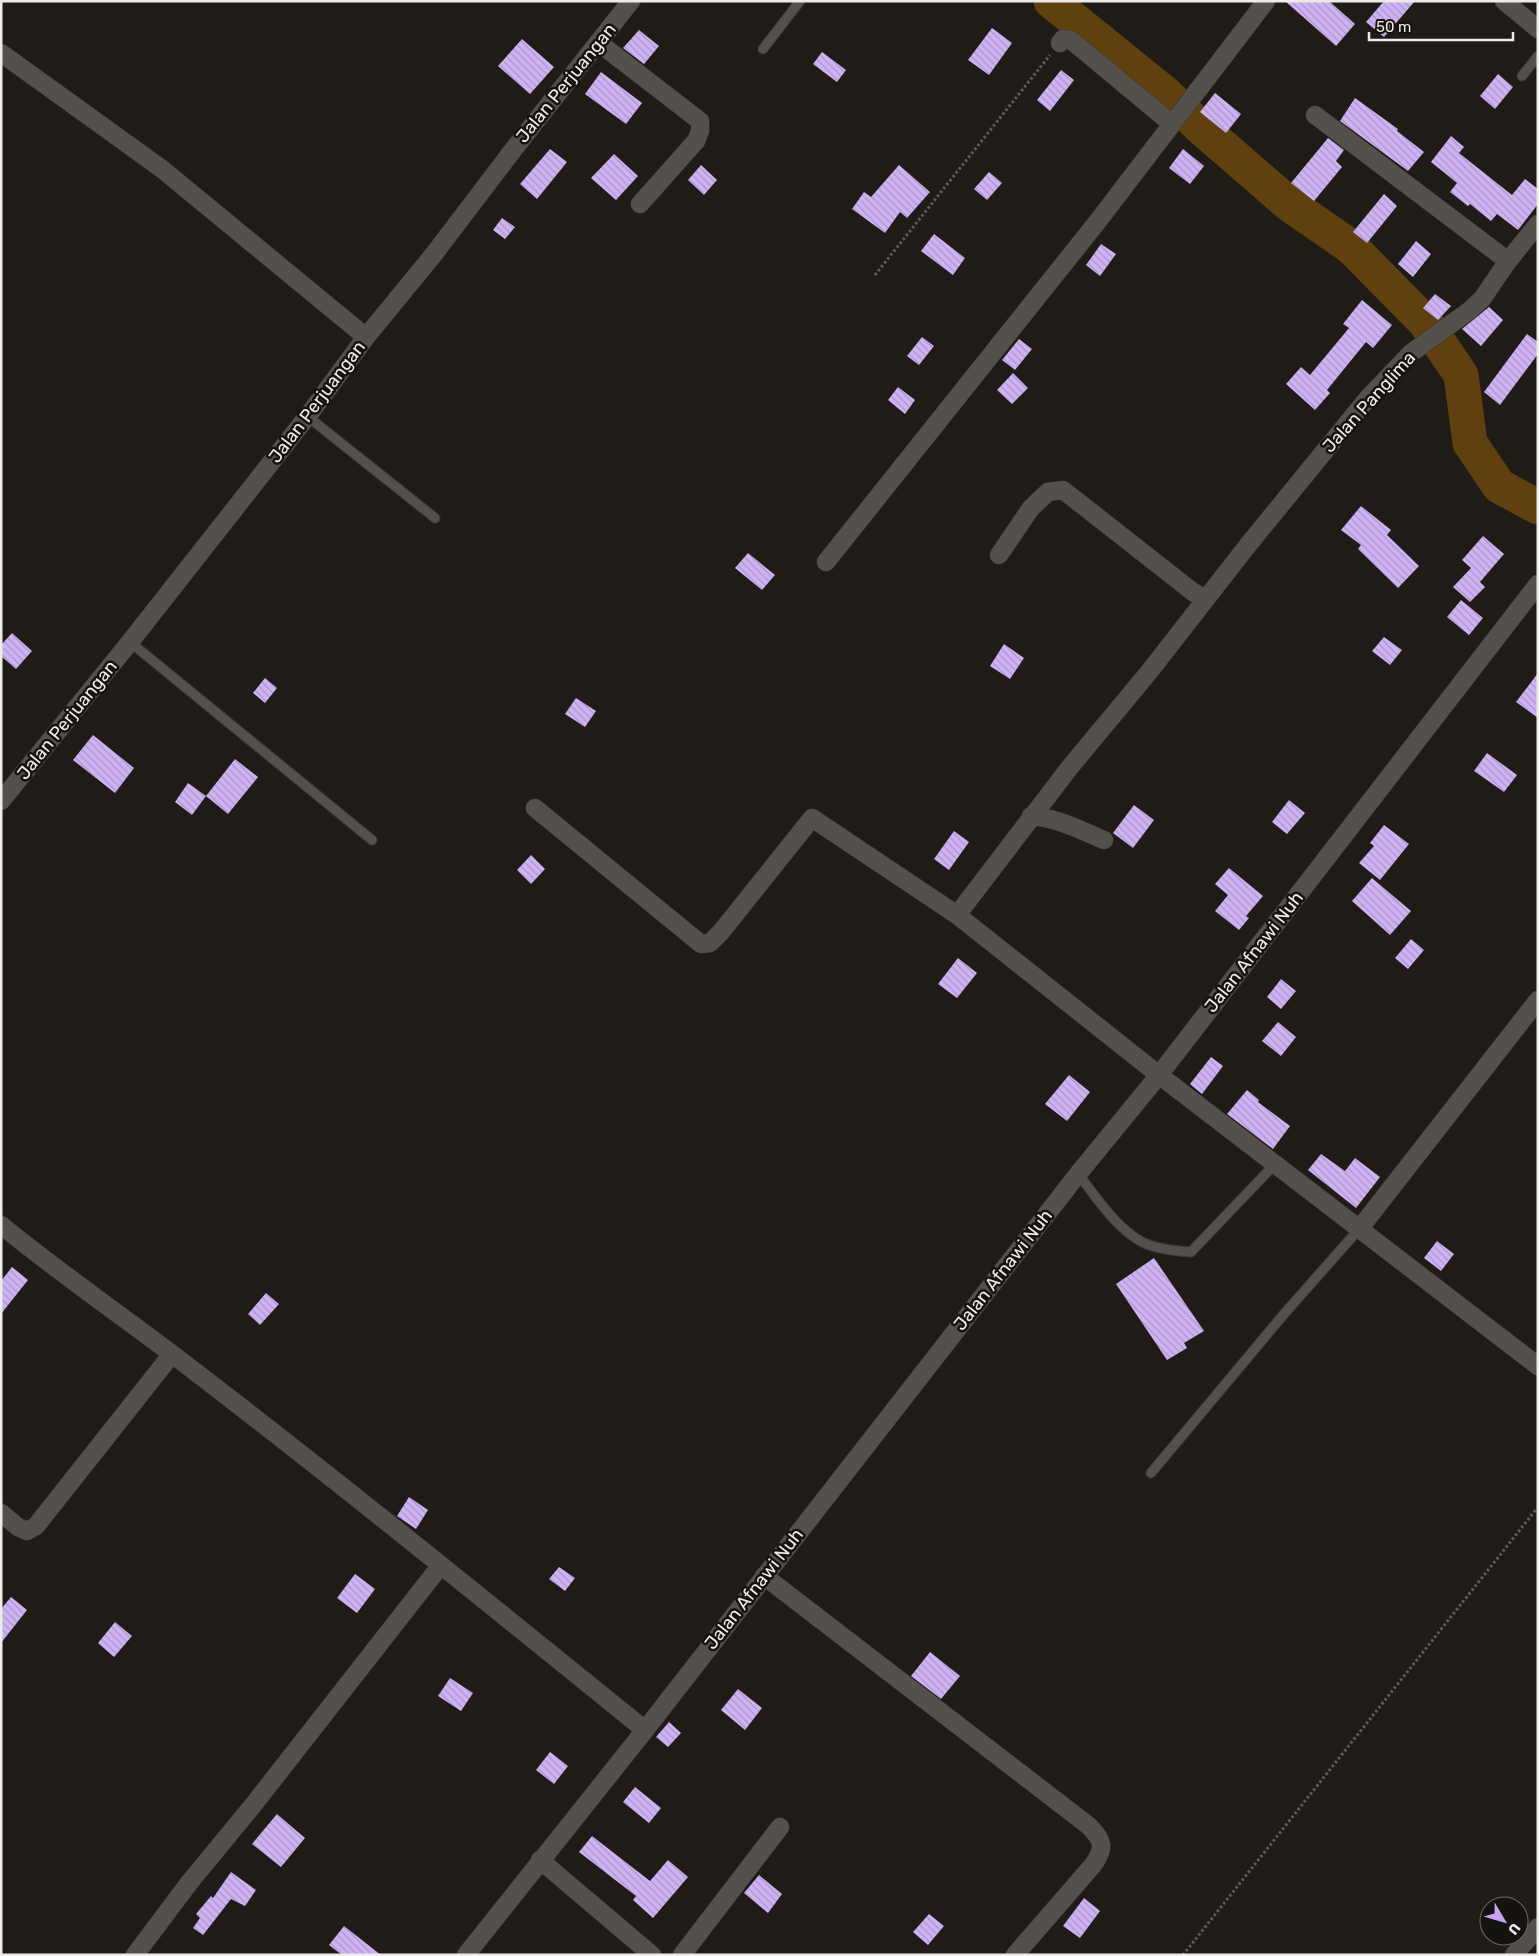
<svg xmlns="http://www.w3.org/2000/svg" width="1539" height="1956" font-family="Rubik,sans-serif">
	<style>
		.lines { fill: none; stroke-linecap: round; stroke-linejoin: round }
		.river { stroke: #60400e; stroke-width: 35 }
		.building { fill: url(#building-back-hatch) }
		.service-casing { stroke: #3b3936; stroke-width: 11 }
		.minor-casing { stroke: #3b3936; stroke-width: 19 }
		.path { stroke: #605d5a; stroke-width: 3; stroke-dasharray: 2.5 2.5; stroke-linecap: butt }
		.service { stroke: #54504c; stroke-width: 9 }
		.minor { stroke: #54504c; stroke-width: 18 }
		.labels { text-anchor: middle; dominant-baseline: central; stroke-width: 5; stroke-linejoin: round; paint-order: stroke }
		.street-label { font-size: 18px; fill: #eeece9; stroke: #15130f }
	</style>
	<defs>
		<pattern id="building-back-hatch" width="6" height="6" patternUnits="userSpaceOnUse" patternTransform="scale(1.25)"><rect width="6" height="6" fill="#ceb2f4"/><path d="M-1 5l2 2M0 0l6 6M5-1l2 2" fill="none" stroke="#ac97c8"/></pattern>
	</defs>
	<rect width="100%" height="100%" fill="#1f1c18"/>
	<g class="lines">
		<path class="river" d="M1051,1l115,93 32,31 91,79 62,43 74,75 36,53 9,68 29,43 39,21"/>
	</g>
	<path class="building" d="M1285,1h44l26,23 -19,22z
		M1384,1h31l-31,36 -18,-15z
		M992,28l20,15 -23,32 -21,-15z
		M639,30l20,16 -15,18 -21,-16z
		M522,39l32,28 -24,27 -32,-28z
		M822,52l24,18 -9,12 -24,-18z
		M1061,70l13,10 -24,31 -13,-11z
		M601,72l41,31 -16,21 -41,-30z
		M1498,74l15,13 -18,22 -15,-13z
		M1215,93l26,21 -15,19 -26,-21z
		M1355,98l43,31 -1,2 27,21 -16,19 -68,-50z
		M1451,136l13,11 -5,6 53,42 13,-16 13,10v15l-20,26 -21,-16 -6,7 -21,-17 -2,2 -18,-14 7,-9 -26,-21z
		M1328,138l16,12 -8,11 6,6 -28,34 -23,-18z
		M550,149l17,13 -30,37 -17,-15z
		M1183,149l21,17 -14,18 -21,-16z
		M614,154l24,22 -22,24 -25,-22z
		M701,165l16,15 -13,15 -16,-15z
		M899,165l31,27 -23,26 -7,-6 -15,21 -33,-24 12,-17 7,5z
		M989,172l13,11 -15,17 -13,-11z
		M1384,194l13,12 -30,37 -14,-11z
		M502,218l13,9 -10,12 -12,-9z
		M934,234l31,24 -12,17 -32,-24z
		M1416,241l15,13 -18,23 -15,-13z
		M1101,244l15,10 -16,22 -14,-11z
		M1435,294l16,12 -13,14 -15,-12z
		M1362,300l30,25 -19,23 -7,-6 -39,48 3,3 -15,17 -29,-26 15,-17 9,8 39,-47 -6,-4z
		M1489,307l14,13 -22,26 -19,-17z
		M1527,334l11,8v12l-38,51 -16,-13z
		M922,337l12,9 -15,19 -12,-9z
		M1019,339l13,10 -17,21 -13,-10z
		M1013,373l15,15 -16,16 -15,-14z
		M898,387l17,13 -10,14 -17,-14z
		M1361,506l30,24 -4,5 32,31 -21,22 -40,-39 3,-4 -20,-15z
		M1483,536l21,18 -24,28 5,5 -15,15 -17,-15 18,-19 -9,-8z
		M748,553l27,22 -13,15 -27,-22z
		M1461,600l22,18 -14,17 -22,-18z
		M12,633l20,18 -16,18 -15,-13v-11z
		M1384,637l18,13 -12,15 -18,-14z
		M1004,644l20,14 -14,21 -20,-13z
		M1538,673v45l-22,-16z
		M265,678l12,10 -12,15 -12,-10z
		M576,698l20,13 -11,16 -20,-13z
		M93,735l41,33 -19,25 -42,-33z
		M1487,753l30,22 -13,17 -30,-21z
		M235,759l23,18 -30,37 -22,-18z
		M188,783l18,13 -14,19 -17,-13z
		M1289,800l16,13 -18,21 -15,-12z
		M1134,805l20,15 -21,28 -20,-15z
		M1384,825l25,19 -29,36 -21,-17 15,-17 -4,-3z
		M954,831l15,11 -20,28 -15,-11z
		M531,855l14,14 -14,15 -14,-14z
		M1229,868l34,28 -17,20 3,2 -10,12 -24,-19 13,-16 -13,-11z
		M1372,878l39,33 -21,24 -38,-34z
		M1411,939l13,11 -16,19 -13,-11z
		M958,958l19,15 -20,25 -19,-14z
		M1281,979l15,12 -15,18 -14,-12z
		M1278,1022l18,15 -15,19 -19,-15z
		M1211,1057l12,9 -21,28 -12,-10z
		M1069,1075l21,17 -23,29 -22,-17z
		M1247,1090l12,10 -1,2 32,24 -17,23 -46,-35z
		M1321,1154l24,17 10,-13 25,19 -24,31 -48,-38z
		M1437,1241l17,13 -13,17 -17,-13z
		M1154,1258l50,73 -20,12 3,5 -20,12 -51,-76z
		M12,1267l16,13 -27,34v-33z
		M266,1293l13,11 -19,21 -12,-11z
		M409,1497l19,13 -12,19 -19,-13z
		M559,1567l16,11 -10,13 -16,-12z
		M355,1574l20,15 -18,24 -20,-15z
		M11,1597l16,13 -26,33v-34z
		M115,1622l17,14 -18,21 -16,-14z
		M930,1652l30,24 -19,23 -30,-23z
		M450,1678l23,15 -12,18 -23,-15z
		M738,1689l24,19 -17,22 -24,-20z
		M669,1722l12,11 -13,14 -12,-10z
		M550,1752l18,14 -14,18 -18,-14z
		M635,1787l26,21 -12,15 -26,-21z
		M277,1814l28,24 -24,29 -29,-23z
		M592,1836l58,45 18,-21 20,17 -35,41 -20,-18 3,-4 -57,-44z
		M231,1872l25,18 -11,16 -14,-7 -28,36 -10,-7 7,-10 -4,-4 15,-18 2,2z
		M759,1875l23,19 -14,19 -24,-20z
		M1084,1898l16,13 -20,27 -17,-12z
		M929,1914l15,12 -16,19 -15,-13z
		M344,1926l37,29h-39l-13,-10z"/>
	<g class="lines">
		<g class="service-casing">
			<path id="service" d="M763,49l37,-48
				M1522,76l16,-20
				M307,416l128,102
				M130,642l242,198
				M1078,1174c19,24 37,53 64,68 14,7 33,9 49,10l84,-88
				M1151,1473l133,-159 76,-86"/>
		</g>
		<g class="minor-casing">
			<path id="minor" d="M1504,1l34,28
				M599,43l101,78v10l-4,10 -56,63
				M1060,43l3,-4 8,1 101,84
				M1,53l161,116 204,168
				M1315,115l193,146
				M999,555l32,-47 17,-16 15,-2 130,102 13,7
				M826,562l272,-341 168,-220
				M1,801l129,-159 180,-229 56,-76 68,-83 79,-104 118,-149
				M535,808l166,136 9,-1 11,-11 91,-114 145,97 202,160 379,291
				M1031,816c27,2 49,14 73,24
				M957,915l113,-148 79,-95 99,-127 120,-147 43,-45 58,-42 13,-12 26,-38 30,-37
				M1,1225c55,45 114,86 171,129 160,122 316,249 473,376
				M1360,1228l178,-228
				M1,1513l17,14 9,4 9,-5 136,-172
				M764,1576c108,84 217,166 325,250 15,16 16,21 4,39l-78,90
				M540,1860l112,95
				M135,1955l54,-72 65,-79 187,-239
				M466,1955l179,-225 433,-556 81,-99 379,-491
				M682,1955l98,-128
				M1514,1955l24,-28"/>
		</g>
		<path class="path" d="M875,275l175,-220
			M1183,1955l355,-448"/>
		<use href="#service" class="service"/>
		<use href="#minor" class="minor"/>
	</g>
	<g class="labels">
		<g class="street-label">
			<text transform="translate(566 83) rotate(-51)">Jalan Perjuangan</text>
			<text transform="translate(317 402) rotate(-53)">Jalan Perjuangan</text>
			<text transform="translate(1369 402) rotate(-48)">Jalan Panglima</text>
			<text transform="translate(67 720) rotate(-51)">Jalan Perjuangan</text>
			<text transform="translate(1254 952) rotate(-52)">Jalan Afnawi Nuh</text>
			<text transform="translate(1003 1270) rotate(-52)">Jalan Afnawi Nuh</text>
			<text transform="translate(754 1589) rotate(-52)">Jalan Afnawi Nuh</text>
		</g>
	</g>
	<rect width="1539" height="1956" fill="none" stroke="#eeece9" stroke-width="5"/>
	<g transform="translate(1504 1921) rotate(128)"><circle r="24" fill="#15130f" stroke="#6c6a66"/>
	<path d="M0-4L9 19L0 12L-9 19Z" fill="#c6a6f0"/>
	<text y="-8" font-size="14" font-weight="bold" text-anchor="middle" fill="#eeece9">U</text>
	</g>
	<path d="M1369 32v8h144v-8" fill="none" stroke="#eeece9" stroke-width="2.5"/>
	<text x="1376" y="32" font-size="15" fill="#eeece9" stroke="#15130f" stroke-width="4" paint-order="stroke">50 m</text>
</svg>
